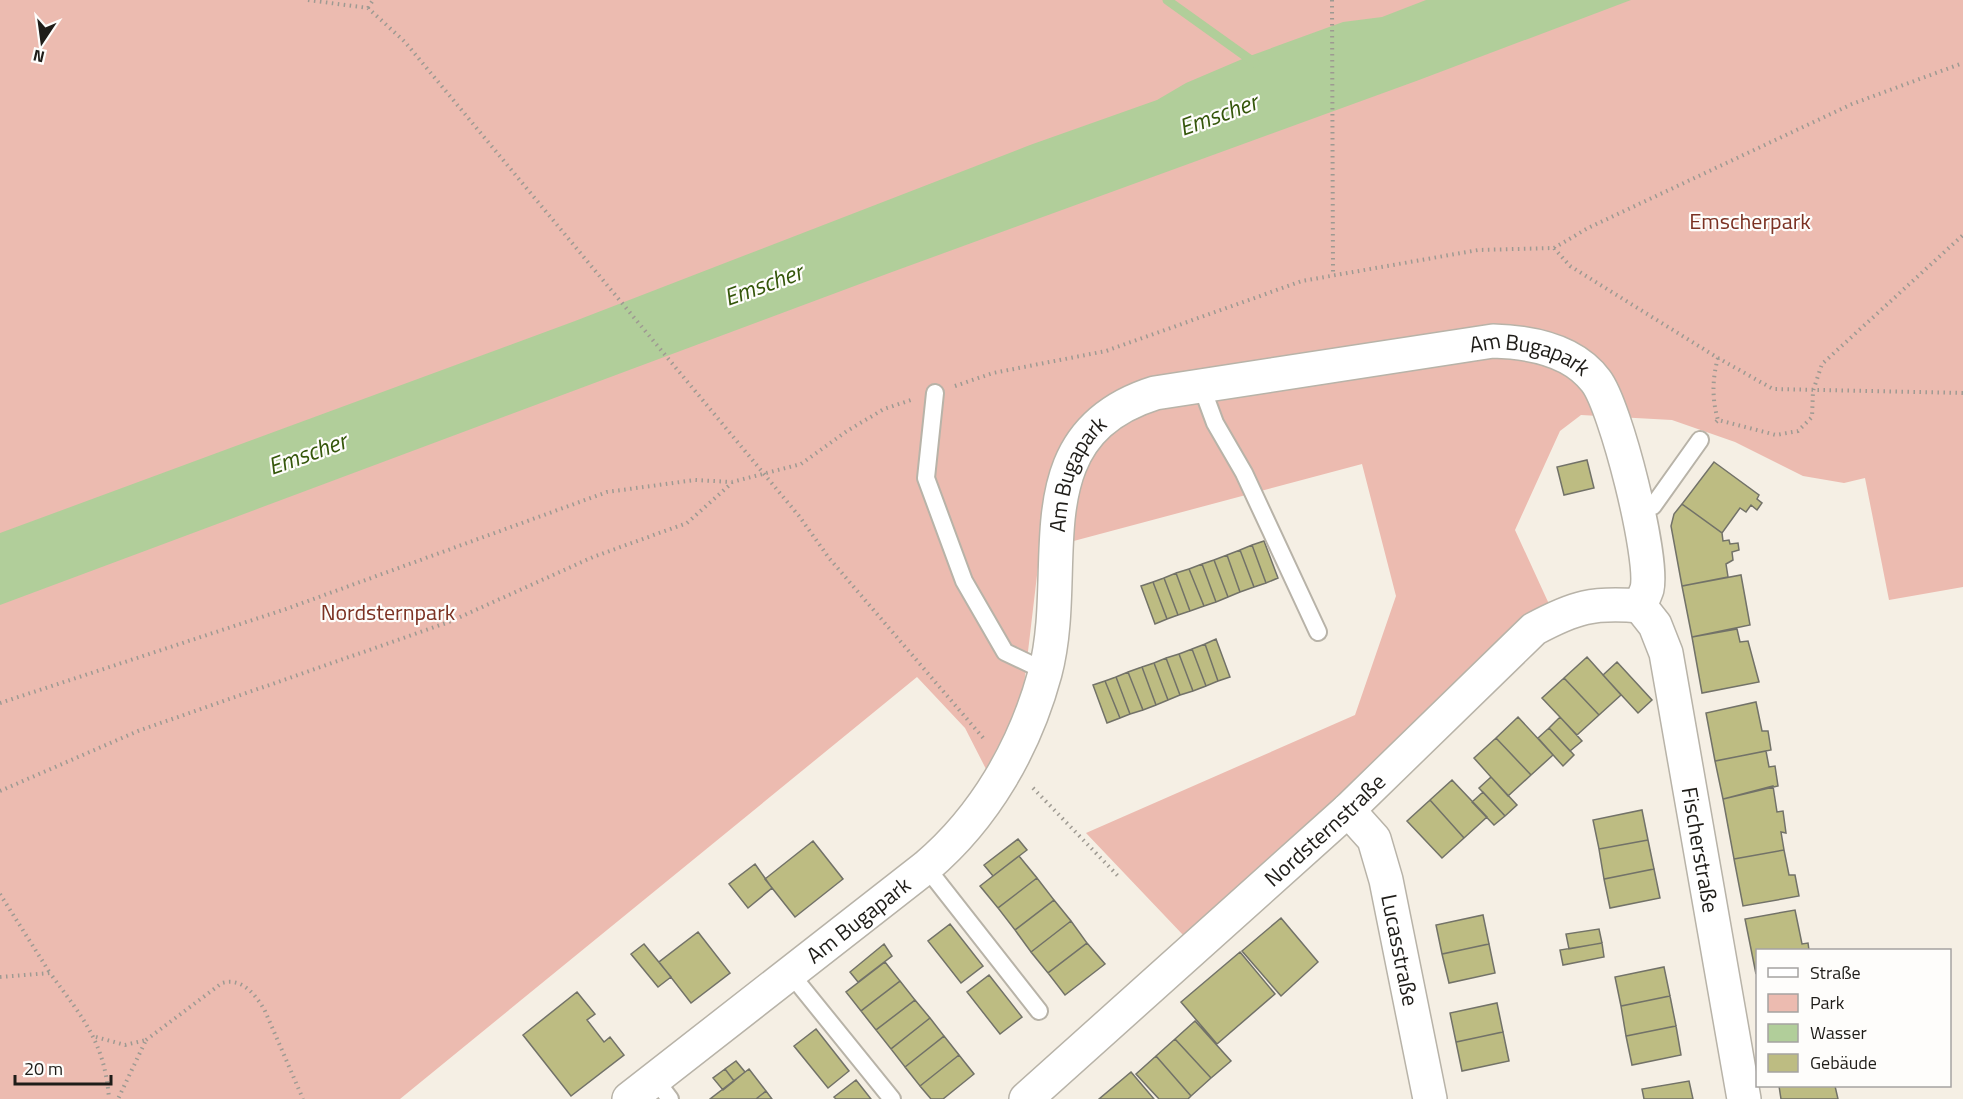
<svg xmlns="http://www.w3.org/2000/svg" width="1963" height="1099" font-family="'Titillium Web',sans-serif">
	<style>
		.green { fill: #ecbbb0 }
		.water { fill: #b1ce9a }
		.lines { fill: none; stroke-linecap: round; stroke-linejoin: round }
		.stream { stroke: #b1ce9a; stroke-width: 9 }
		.building { fill: #bdbc82; stroke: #727268; stroke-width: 1.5 }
		.lane-casing { stroke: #b8b3a8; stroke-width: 20 }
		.street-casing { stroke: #b8b3a8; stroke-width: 36 }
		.path { stroke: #9e9a92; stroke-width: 4; stroke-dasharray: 1.5 4.5; stroke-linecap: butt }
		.lane { stroke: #fff; stroke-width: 16 }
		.street { stroke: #fff; stroke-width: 33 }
		.labels { text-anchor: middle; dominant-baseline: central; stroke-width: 4.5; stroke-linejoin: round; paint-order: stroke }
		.park-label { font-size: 22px; fill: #7b3122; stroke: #fefdfb }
		.street-label { font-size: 22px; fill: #1f1d19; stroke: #fefdfb }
		.water-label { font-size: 24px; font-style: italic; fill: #34560a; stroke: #fefdfb }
	</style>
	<rect width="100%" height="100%" fill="#f5efe4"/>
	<path class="green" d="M0,0h1963v587l-74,13 -24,-122 -21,5 -41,-7 -68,-34 -63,-22 -91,-5 -21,16 -45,99 34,74 -365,332 -98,-103 269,-118 41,-119 -34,-132 -322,86 -18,152 -36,67 -21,-41 -48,-51 -517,422h-400z"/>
	<path class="water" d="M1426,0h205l-212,80 -527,192 -892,333v-72l575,-212 455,-176 127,-45 29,-17 61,-26 96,-35 39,-5z"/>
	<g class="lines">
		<path class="stream" d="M1167,0l88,63"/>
	</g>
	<path class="building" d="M1587,460l7,28 -30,7 -7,-28z
		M1714,462l45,33 -2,4 5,4 -5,7 -6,-5 -5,7 -6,-4 -18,25 -40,-29z
		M1682,504l40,29 1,8 6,-1 1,4 8,-1 1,7 -7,2 1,8 -7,4 2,13 -46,9 -11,-60 3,-12z
		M1264,541l14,37 -12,5 -14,-38z
		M1252,545l14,38 -12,4 -14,-37z
		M1240,550l14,37 -14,5 -13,-37z
		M1227,555l13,37 -12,5 -14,-37z
		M1214,560l14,37 -12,5 -14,-38z
		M1202,564l14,38 -12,4 -15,-37z
		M1189,569l15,37 -14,5 -14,-38z
		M1176,573l14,38 -12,4 -14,-37z
		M1741,575l9,50 -58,12 -10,-51z
		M1164,578l14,37 -11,4 -14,-37z
		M1153,582l14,37 -12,5 -14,-38z
		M1737,629l3,13 8,-1 11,41 -57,11 -10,-56z
		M1216,639l14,38 -12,4 -13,-37z
		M1205,644l13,37 -12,5 -14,-37z
		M1192,649l14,37 -13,5 -14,-37z
		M1179,654l14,37 -13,4 -14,-37z
		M1587,657l34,38 -22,20 -35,-37z
		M1166,658l14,37 -12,5 -14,-37z
		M1617,662l35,38 -14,13 -35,-38z
		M1154,663l14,37 -12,5 -14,-38z
		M1142,667l14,38 -13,5 -15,-38z
		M1128,672l15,38 -13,4 -14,-37z
		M1116,677l14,37 -10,4 -15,-37z
		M1564,678l35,37 -22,20 -35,-37z
		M1105,681l15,37 -13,5 -14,-38z
		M1756,702l6,29h6l3,19 -56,11 -9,-48z
		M1518,717l35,38 -22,20 -35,-37z
		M1560,717l22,24 -12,10 -21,-23z
		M1549,728l25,27 -11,11 -25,-28z
		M1496,738l35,37 -23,21 -34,-38z
		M1766,751l3,16 6,-1 3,20 -55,13 -8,-38z
		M1491,777l26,28 -12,11 -26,-28z
		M1452,780l35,37 -23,21 -34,-38z
		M1773,786l4,26 6,-1 3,22 -5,-1 3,18 -50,9 -11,-60z
		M1483,792l22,24 -11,9 -22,-23z
		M1430,800l34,38 -22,20 -35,-37z
		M1642,810l6,30 -49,9 -6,-29z
		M1018,839l9,11 -34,26 -9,-11z
		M1648,840l6,29 -50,10 -5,-30z
		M813,841l30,38 -48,38 -30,-38z
		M1784,850l5,25h6l4,21 -56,10 -9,-47z
		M1019,856l18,22 -39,30 -18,-22z
		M755,864l17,24 -24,20 -19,-24z
		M1654,869l6,29 -50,10 -6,-29z
		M1037,878l17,22 -39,30 -17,-22z
		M1054,900l17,21 -40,31 -16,-22z
		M1795,910l7,34 6,-1 1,7h-51l-2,24 -11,-55z
		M1483,915l6,29 -47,10 -6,-29z
		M1281,918l37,44 -37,34 -39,-45z
		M1071,921l16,22 -39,30 -17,-21z
		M950,924l33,42 -22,17 -33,-42z
		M1599,929l3,14 -33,6 -3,-15z
		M698,932l32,41 -39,30 -32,-41z
		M1087,943l18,21 -40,31 -17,-22z
		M1602,943l2,14 -41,8 -3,-15z
		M644,944l27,33 -13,10 -27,-33z
		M884,944l8,12 -34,26 -8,-10z
		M1489,944l6,29 -46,10 -7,-29z
		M1240,952l35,42 -58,50 -36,-42z
		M885,962l15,19 -39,30 -15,-19z
		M1664,967l6,29 -49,10 -6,-29z
		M989,975l33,42 -22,17 -33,-42z
		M900,981l15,19 -39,30 -15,-19z
		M577,992l18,22 -8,6 17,22 6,-5 14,18 -53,41 -48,-61z
		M1670,996l6,30 -50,10 -5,-30z
		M915,1000l15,18 -39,31 -15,-19z
		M1497,1003l6,29 -47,10 -6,-29z
		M930,1018l14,18 -39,31 -14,-18z
		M1195,1021l36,40 -20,17 -36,-39z
		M1676,1026l5,29 -49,10 -6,-29z
		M816,1029l33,42 -21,17 -34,-42z
		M1503,1032l6,29 -47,10 -6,-29z
		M944,1036l15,19 -39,31 -15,-19z
		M1175,1039l36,39 -20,18 -35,-40z
		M959,1055l15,19 -31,25h-12l-11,-13z
		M1156,1056l35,40 -3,3h-29l-23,-25z
		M736,1061l9,11 -11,9 -9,-12z
		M725,1069l9,12 -11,9 -10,-12z
		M749,1069l17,22 -10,8h-46z
		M1131,1072l23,27h-55z
		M856,1080l15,19h-35l-2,-2z
		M1689,1081l4,18h-49l-2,-10z
		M1779,1086h56l3,13h-57z
		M766,1091l6,8h-16z"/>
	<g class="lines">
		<g class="lane-casing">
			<path id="lane" d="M1201,385l14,38 29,50 74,159
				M935,393l-9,85 38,103 41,71 40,19
				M1639,508l14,-2 47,-66
				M926,867l113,144
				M790,973l102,126
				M655,1079l15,20"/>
		</g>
		<g class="street-casing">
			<g id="street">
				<path id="s1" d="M1640,606l15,19 11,28 78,446"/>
				<path id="s2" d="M1348,810l26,29 12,41 44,219"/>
				<path id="s3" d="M629,1099l297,-232c59,-50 99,-120 119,-194 28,-106 -27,-237 110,-280l338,-52c37,1 80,9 103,40 20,26 58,177 51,208 -2,6 -5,12 -7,17"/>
				<path id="s4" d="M1026,1099l322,-289 186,-181c41,-22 59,-27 106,-23"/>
			</g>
		</g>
		<path class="path" d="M308,0l60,8 37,34 394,474 30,42 156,182
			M1332,0l1,274
			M368,8l5,-8
			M1554,248l16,18 148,92 55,31 190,4
			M1718,358c-6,21 -6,42 0,62
			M955,386l38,-13 113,-22 196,-70 176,-31 76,-2 34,-20 264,-124 111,-41
			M1716,422l2,-2 58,15 22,-4 14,-14 1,-26 9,-27 141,-129
			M0,703l286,-94 321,-117 88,-12 37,2 69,-18 46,-33 37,-22 27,-9
			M1033,788l87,90
			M0,791l138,-60 311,-109 144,-65 94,-34 45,-40
			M0,894l50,79
			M0,977l50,-4c32,44 55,69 59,126
			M96,1037l29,8 21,-5 -28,59
			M146,1040l76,-57c20,-6 34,12 43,28l38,88"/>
		<use href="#lane" class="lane"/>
		<use href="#street" class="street"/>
	</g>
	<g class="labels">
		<g class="park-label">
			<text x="1750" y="221">Emscherpark</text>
			<text x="388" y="612">Nordsternpark</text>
		</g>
		<g class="street-label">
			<text stroke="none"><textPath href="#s3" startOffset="1314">Am Bugapark</textPath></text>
			<text stroke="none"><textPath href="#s3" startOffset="812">Am Bugapark</textPath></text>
			<text stroke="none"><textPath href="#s4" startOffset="402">Nordsternstraße</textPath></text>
			<text stroke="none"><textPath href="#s1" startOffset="254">Fischerstraße</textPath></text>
			<text stroke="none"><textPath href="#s3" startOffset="291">Am Bugapark</textPath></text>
			<text stroke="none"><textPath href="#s2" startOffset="153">Lucasstraße</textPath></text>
		</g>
		<g class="water-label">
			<text transform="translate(1218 114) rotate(-20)">Emscher</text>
			<text transform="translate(763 284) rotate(-20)">Emscher</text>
			<text transform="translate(307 453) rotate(-20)">Emscher</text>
		</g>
	</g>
	<rect x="1756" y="949" width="195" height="138" fill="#fefdfb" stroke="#a5a3a1" stroke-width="1.5"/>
	<rect x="1768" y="968" width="30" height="9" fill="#ffffff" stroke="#a5a3a1" stroke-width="1.5"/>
	<text x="1810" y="979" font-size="18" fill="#1f1d19">Straße</text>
	<rect x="1768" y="994" width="30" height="18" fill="#ecbbb0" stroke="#a5a3a1" stroke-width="1.5"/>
	<text x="1810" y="1009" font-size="18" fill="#1f1d19">Park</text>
	<rect x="1768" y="1024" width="30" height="18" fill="#b1ce9a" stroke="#a5a3a1" stroke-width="1.5"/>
	<text x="1810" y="1039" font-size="18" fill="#1f1d19">Wasser</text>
	<rect x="1768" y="1054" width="30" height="18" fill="#bdbc82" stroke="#a5a3a1" stroke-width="1.5"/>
	<text x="1810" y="1069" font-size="18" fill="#1f1d19">Gebäude</text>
	<g transform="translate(42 42) rotate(193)" stroke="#fefdfb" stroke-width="4.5" paint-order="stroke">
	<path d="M0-4.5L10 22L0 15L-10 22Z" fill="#1f1d19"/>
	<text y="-9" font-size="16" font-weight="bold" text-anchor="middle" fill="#1f1d19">N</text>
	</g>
	<path d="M15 1075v9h96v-9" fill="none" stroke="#1f1d19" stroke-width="3"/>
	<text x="24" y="1075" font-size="18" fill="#1f1d19" stroke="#fefdfb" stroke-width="4.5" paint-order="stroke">20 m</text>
</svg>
